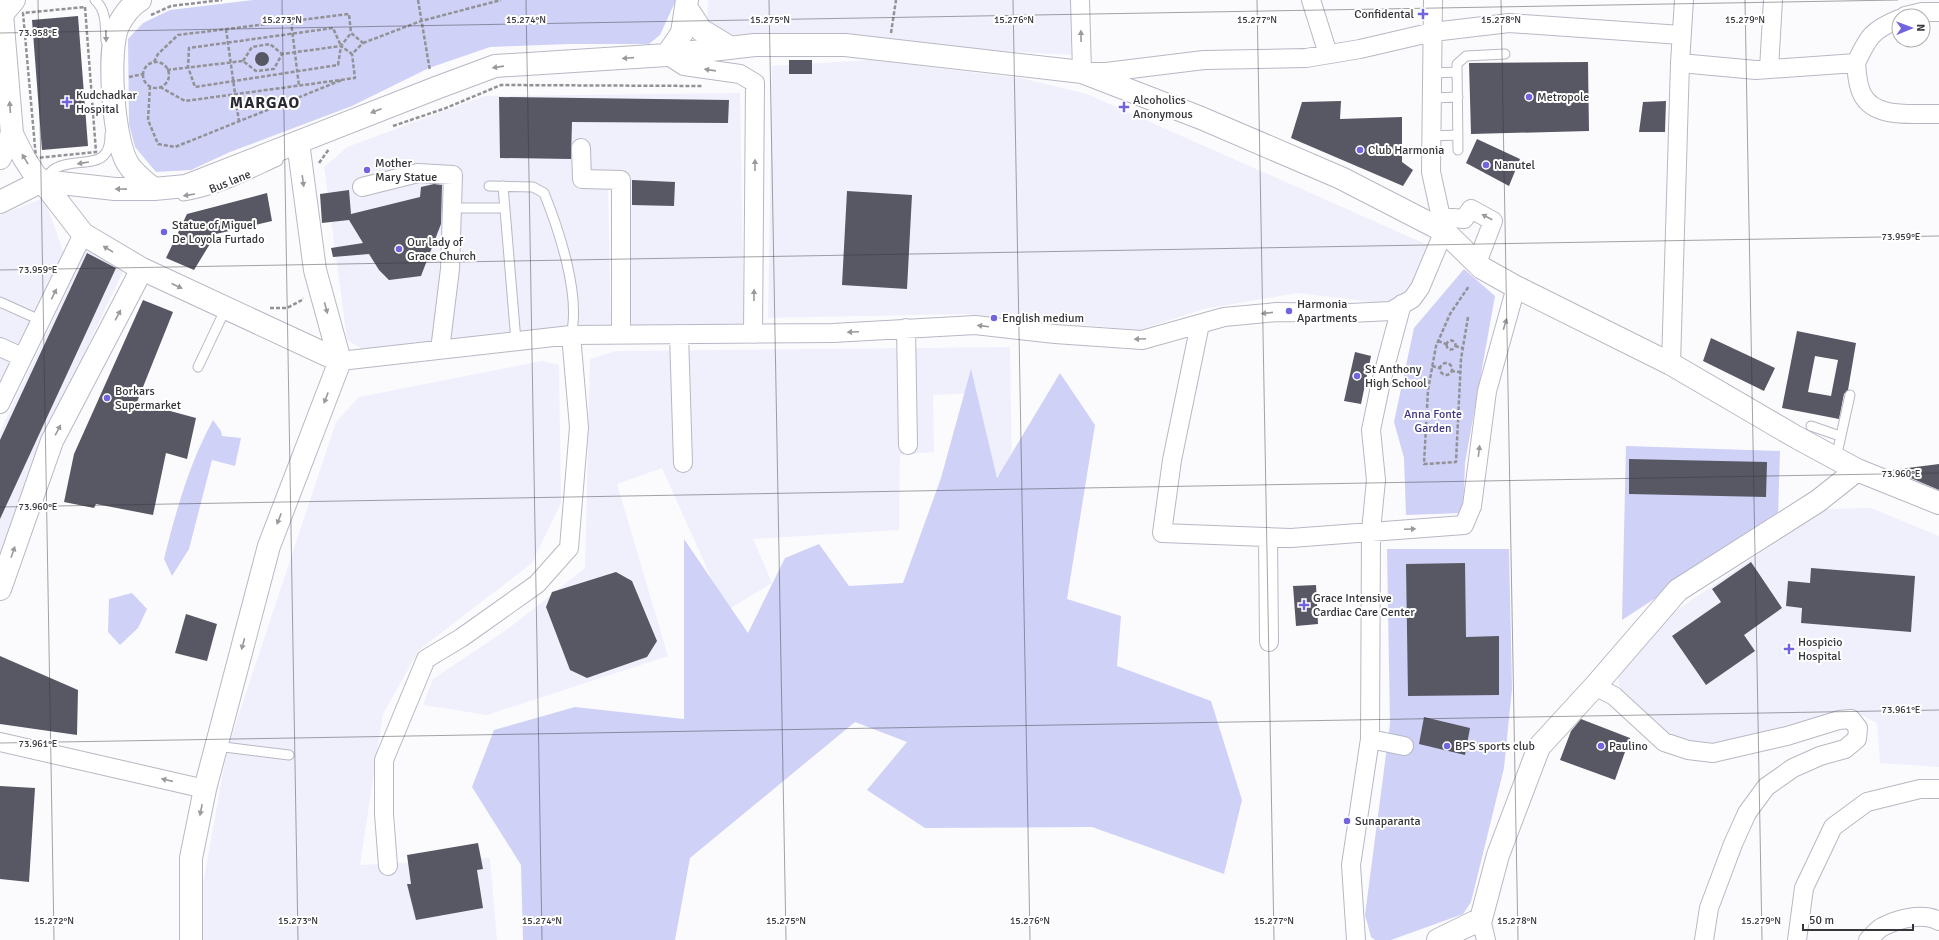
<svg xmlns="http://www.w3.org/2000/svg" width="1939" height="940" font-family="Signika,sans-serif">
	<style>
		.built { fill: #eff0fc }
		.green { fill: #cfd1f7 }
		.building { fill: #585864; fill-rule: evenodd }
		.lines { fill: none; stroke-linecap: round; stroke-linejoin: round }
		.lane-casing { stroke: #b7b8c4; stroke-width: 11 }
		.street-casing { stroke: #b7b8c4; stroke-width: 20 }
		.secondary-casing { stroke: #b7b8c4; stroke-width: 24 }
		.path { stroke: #929296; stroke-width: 2.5; stroke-dasharray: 4 2; stroke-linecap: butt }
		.lane { stroke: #fff; stroke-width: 9 }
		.street { stroke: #fff; stroke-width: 18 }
		.secondary { stroke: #fff; stroke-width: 22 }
		.oneway { fill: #9a9a9c }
		.ticks { fill: none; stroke: #35353a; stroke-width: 1; stroke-opacity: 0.45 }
		.poi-dot { fill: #7164df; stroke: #fff; stroke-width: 1.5 }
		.labels { text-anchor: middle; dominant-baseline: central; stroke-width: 4; stroke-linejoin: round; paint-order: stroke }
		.poi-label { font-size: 12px; fill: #35353a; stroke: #fff; text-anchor: start }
		.street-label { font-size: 12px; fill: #35353a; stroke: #fff }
		.park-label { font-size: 12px; fill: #3e3681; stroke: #fff }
		.district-label { font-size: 16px; font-weight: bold; letter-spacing: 1px; fill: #292a34; stroke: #fff }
		.ticks-label { font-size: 10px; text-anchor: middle; fill: #35353a; stroke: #fff; stroke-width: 4; stroke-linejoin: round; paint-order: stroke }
	</style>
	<rect width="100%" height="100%" fill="#fbfbfe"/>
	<path class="built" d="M708,0h362l1,55 -348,-21 -16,-14z
		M870,60l151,18 66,16 343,152 -22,49 -19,9 -92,-11 -93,16 -65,21 -175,-16 -196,4 4,-252z
		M740,93l4,234 -115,-2 -1,-138h-20l3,143 -248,20 -16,-10 -23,-173 23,-20 137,-51z
		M44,198l21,58 -65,136v-177z
		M86,250l38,19 -88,187 -36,102v-126z
		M1010,347l2,128h-37l-3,-82 -39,2 1,57 -34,3 -1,75 -146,9 19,44 -46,28 -64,-143 -45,16 51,172 -181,59 -64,-10 10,-26 76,-51 76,-60 5,-209 25,-8z
		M542,361l17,4 2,138 -29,60 -113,87 -36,64 -23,151 130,-7 7,82h-296v-45l26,-145 109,-328 23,-25z
		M1871,508l68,28v231l-59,-4 -3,-40 -18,-9 -140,38 -52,-11 -46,-39 -3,-24 43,-57 163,-112z"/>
	<path class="green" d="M253,0h423l-16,35 -11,9h-79l-80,3 -61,21 -77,38 -122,46 -39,18 -35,2 -21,-25 -6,-23 -1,-85 15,-16 27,-13z
		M1464,269l31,27 -30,167 -2,50 -57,2 -2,-57 -10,-36 20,-94z
		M971,369l26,109 63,-105 35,52 -28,174 54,17 -4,50 94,35 31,99 -18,74 -132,-47 -167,1 -58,-38 40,-48 -52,-20 -165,136 -15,82h-152l-2,-75 -49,-78 22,-57 81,-23 109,12v-180l64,94 37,-75 34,-14 30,42 54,-3 38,-105z
		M213,420l8,11 1,5 19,2 -6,28 -23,-6 -23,89 -17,27 -8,-17c12,-48 25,-95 49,-139z
		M1626,446l154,5 -2,67 -156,102z
		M1387,549h122l3,140 -8,79 -33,134 -8,12 -72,26h-16l-4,-3 -6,-22 25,-191z
		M132,593l15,16 -9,19 -18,17 -12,-13 1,-33z"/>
	<path class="building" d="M78,16l10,130 -46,4 -10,-130z
		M255 59a7 7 0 1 1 14 0a7 7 0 1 1-14 0Z
		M789,60h23v14h-23z
		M1588,62l1,69 -118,3 -2,-71z
		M499,97l230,3 -1,23 -156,-1 -1,37 -71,-1z
		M1341,101l-1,18 62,-2v45l11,8 -10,16 -112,-48 11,-36z
		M1666,101l-1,31h-26l4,-30z
		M1477,139l43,20 -11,27 -43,-23z
		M632,180l43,2 -1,24 -42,-1z
		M434,184l8,1 -1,39 -20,52 -32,4 -10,-10 -10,-16 -36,3 -2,-9 32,-5 -14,-23 -27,3 -2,-29 29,-4 2,24 69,-17 1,-10z
		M847,191l65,4 -5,94 -65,-4z
		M267,193l5,28 -56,13 -22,36 -28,-12 21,-44z
		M87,253l29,15 -116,251v-79z
		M143,300l30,12 -36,90 59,16 -9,41 -21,-6 -13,62 -57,-11 -2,4 -30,-6 10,-48z
		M1797,331l59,12 -8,47 -4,4 -5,25 -57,-11zM1815,356l23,4 -7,36 -23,-4z
		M1711,338l64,30 -11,23 -61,-30z
		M1355,352l16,4 -10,48 -17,-3z
		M1629,459l138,3 -1,35 -137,-3z
		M1939,464v26l-47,-20z
		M1751,562l31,46 -38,27 11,16 -49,34 -34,-49 49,-34 -9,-13z
		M1465,563l1,74 33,-1v59l-91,1 -2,-132z
		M1811,568l104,8 -4,56 -110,-9 1,-15 -16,-2 2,-25 22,2z
		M616,572l16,9 25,60 -10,16 -60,21 -17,-8 -24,-63 6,-15z
		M1316,585l2,39 -22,2 -3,-40z
		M186,614l31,10 -10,37 -32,-8z
		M0,656l78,34 -1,45 -77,-11z
		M1424,717l46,11 -5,27 -46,-11z
		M1581,719l49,19 -15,42 -55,-20 11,-29z
		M0,786l35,2 -6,94 -29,-3z
		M478,843l5,26 -6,1 6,38 -67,12 -9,-36h4l-4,-29z"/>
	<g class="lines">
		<g class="lane-casing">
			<path id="lane" d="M95,0c12,11 10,26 11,41
				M1433,73l24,-1
				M1433,98l25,-1
				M1432,136l25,-1
				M1458,150l-1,-86 9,-8 39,-2
				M45,179c3,-4 7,-9 11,-11 22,-12 55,5 54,-34
				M489,186l44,1 11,6c15,37 37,103 27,142
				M503,186l13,155
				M183,196c34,-5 64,-21 95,-35
				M462,208h43
				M0,302l40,18
				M198,367l28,-59
				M1811,426l29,10
				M1836,458l14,-63
				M216,746l73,9"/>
		</g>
		<g class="street-casing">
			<path id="street" d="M1080,0l2,72h24l98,-12 102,-2 54,-9 73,-17 76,-9 172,12
				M1311,0l17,54
				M1905,16l17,-4h17
				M667,55l17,11 56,8 15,9 -2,251
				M1680,63l76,7 100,-7c1,10 1,21 6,31 13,26 52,19 77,20
				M1856,63c12,-26 16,-33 43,-44
				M1769,69l4,-69
				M581,148l1,31 39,1v155
				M362,187l56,-14 35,2 -3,94 -10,81
				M1441,217l23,2 7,-10 22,12 -16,42
				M1200,324l-28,136 -10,73 129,5 173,-13 8,-19 15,-115 29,-104
				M906,328l2,117
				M679,334l4,129
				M0,347l22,10
				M340,361l231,-26 262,-2 142,-8 80,9 87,6 82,-23 53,-5 73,1 41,-2 21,-12 8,-11 24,-57 -13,-59 2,-172
				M1671,364l9,-301 4,-63
				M0,404l83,-170
				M1268,537l1,105
				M1595,686l19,10 50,46 24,8 25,3 74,-17 52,-16 12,-1 7,9 -1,11 -12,10 -25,7 -27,12 -27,19 -19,26 -14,31 -24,64 -5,32
				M1370,739l34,7
				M0,742l205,47
				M388,866l-4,-52v-54l42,-101 35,-21 76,-54 32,-36 10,-121 -8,-92
				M1481,919l5,21
				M1356,940l-5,-75 19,-126 1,-208 5,-51 -5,-50 10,-48 21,-78
				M1797,940l7,-52 29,-61 34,-25 53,-13h19
				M1868,940c4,-4 9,-10 14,-13 16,-8 40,-15 57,-6"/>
		</g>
		<g class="secondary-casing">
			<path id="secondary" d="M140,0c-10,6 -17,16 -22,26 -11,25 -5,114 10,138 6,10 17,18 26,25
				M686,7l15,23 28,17
				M667,55l15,-22 5,-33
				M12,134l12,24 11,17 7,6 41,53 59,35 198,92
				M0,158l12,-24 -10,-120 12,-14
				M0,202l42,-21 73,8h39l32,-3 250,-98 59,-22 172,-11 88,-10h90l237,27 119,46 140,60 103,53 38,37 34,19 155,77 125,73 61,33 82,33
				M0,589l52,-148 90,-172
				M191,940v-82l14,-69 64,-243 71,-185 -25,-91 -17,-128
				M1438,940l43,-21 17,-64 41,-108 56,-61 83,-96 140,-89 39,-31"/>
		</g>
		<path class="path" d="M418,0l12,71
			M85,7l11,145 -60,6 -13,-145z
			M151,15l20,-9 51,-6
			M291,21l8,65
			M226,29l13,93
			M891,33l5,-33
			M363,43l58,-22 80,-21
			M243,61l9,-14 18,-3 12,10
			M154,62l4,-8 20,-19 171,-21 2,19
			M143 75a13 13 0 1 1 26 0a13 13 0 1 1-26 0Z
			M167,70l76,-9 13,10 18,-2 8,-15 59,-8 11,8 11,-11 -12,-10 -10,13 -3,19 -143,22 -7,-20 1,-19 144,-20 8,18
			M129,77l14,-3
			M150,86l-2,34 10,24 17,3 167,-67
			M160,87l25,14 170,-23 -3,-24
			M393,126l53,-18 55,-23 202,1
			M319,163l10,-14
			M270,308h17l15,-8 1,-2
			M1468,317l-7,42 -5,103 -32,2 4,-74 8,-44 14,-32 19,-28
			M1446.5 345a4.5 4.5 0 1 1 9 0a4.5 4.5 0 1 1-9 0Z
			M1438,341l8,3
			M1455,346l8,2
			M1440 369a6 6 0 1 1 12 0a6 6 0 1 1-12 0Z
			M1432,366l8,2
			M1451,371l9,1
			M1427,413l30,1"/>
		<use href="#lane" class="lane"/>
		<use href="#street" class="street"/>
		<use href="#secondary" class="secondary"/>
	</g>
	<defs><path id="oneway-solid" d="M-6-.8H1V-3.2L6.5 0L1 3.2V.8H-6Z"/></defs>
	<g class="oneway">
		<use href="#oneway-solid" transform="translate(106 36) rotate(88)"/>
		<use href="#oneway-solid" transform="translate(1081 36) rotate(-91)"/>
		<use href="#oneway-solid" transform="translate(628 58) rotate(176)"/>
		<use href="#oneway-solid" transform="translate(498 67) rotate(172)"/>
		<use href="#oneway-solid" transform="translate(710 70) rotate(-172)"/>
		<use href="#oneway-solid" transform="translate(10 107) rotate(-94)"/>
		<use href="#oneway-solid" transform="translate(376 111) rotate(159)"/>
		<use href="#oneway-solid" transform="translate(25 159) rotate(-121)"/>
		<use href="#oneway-solid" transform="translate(83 163) rotate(171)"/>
		<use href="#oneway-solid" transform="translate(755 165) rotate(-90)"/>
		<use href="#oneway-solid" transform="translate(303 181) rotate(82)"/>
		<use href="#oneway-solid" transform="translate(121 189) rotate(-179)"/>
		<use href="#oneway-solid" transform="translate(189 195) rotate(171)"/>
		<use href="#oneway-solid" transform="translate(1487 217) rotate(-152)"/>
		<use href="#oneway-solid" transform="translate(108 249) rotate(-149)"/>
		<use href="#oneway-solid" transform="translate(177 286) rotate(25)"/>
		<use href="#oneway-solid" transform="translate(54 294) rotate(-64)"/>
		<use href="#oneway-solid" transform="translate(754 295) rotate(-89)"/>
		<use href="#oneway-solid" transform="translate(326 308) rotate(75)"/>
		<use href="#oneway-solid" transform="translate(1267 313) rotate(174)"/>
		<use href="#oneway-solid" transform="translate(118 315) rotate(-62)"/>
		<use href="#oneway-solid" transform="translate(1505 324) rotate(-74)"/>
		<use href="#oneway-solid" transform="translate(983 326) rotate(-173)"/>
		<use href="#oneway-solid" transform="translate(853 332) rotate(177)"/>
		<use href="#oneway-solid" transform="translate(1140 339) rotate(177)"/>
		<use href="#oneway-solid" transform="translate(326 398) rotate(111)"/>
		<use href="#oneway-solid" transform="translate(58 430) rotate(-62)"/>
		<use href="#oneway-solid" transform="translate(1479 451) rotate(-83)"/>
		<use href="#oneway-solid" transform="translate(279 519) rotate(111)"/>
		<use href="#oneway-solid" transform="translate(1410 529) rotate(-3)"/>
		<use href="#oneway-solid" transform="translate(13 552) rotate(-71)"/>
		<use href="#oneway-solid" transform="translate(243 644) rotate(105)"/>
		<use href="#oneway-solid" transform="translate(167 780) rotate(-167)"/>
		<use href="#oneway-solid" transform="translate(201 810) rotate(101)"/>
	</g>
	<path class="ticks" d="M38,0l16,940M282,0l16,940M526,0l16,940M769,0l17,940M1013,0l17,940M1257,0l17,940M1501,0l17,940M1745,0l17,940M0,33l1898,-33M0,270l1939,-34M0,507l1939,-34M0,743l1939,-33"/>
	<g class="poi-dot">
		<path d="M1421 8h4v4h4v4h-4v4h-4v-4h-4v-4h4z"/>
		<circle cx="1529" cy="97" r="4"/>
		<path d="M65 96h4v4h4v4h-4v4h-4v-4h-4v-4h4z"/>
		<path d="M1122 101h4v4h4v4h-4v4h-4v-4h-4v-4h4z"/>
		<circle cx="1360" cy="150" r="4"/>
		<circle cx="1486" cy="165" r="4"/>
		<circle cx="367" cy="170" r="4"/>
		<circle cx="164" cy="232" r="4"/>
		<circle cx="399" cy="249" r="4"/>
		<circle cx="1289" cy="311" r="4"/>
		<circle cx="994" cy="318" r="4"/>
		<circle cx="1357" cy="376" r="4"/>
		<circle cx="107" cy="398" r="4"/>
		<path d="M1302 599h4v4h4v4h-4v4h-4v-4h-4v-4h4z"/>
		<path d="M1787 643h4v4h4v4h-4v4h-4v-4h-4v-4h4z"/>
		<circle cx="1447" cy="746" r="4"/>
		<circle cx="1601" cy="746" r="4"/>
		<circle cx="1347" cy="821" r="4"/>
	</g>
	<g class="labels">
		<g class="poi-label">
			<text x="1414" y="14" text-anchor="end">Confidental</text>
			<text x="76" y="95">Kudchadkar<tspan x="76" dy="14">Hospital</tspan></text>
			<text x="1537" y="97">Metropole</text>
			<text x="1133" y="100">Alcoholics<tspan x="1133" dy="14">Anonymous</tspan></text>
			<text x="1368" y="150">Club Harmonia</text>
			<text x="375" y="163">Mother<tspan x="375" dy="14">Mary Statue</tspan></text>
			<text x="1494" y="165">Nanutel</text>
			<text x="172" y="225">Statue of Miguel<tspan x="172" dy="14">De Loyola Furtado</tspan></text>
			<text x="407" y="242">Our lady of<tspan x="407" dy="14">Grace Church</tspan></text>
			<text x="1297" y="304">Harmonia<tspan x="1297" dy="14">Apartments</tspan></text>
			<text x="1002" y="318">English medium</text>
			<text x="1365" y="369">St Anthony<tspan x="1365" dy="14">High School</tspan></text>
			<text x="115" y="391">Borkars<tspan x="115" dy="14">Supermarket</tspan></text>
			<text x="1313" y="598">Grace Intensive<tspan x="1313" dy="14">Cardiac Care Center</tspan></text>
			<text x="1798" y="642">Hospicio<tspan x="1798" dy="14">Hospital</tspan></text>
			<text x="1455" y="746">BPS sports club</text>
			<text x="1609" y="746">Paulino</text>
			<text x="1355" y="821">Sunaparanta</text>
		</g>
		<g class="street-label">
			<text transform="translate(230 182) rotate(-22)">Bus lane</text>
		</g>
		<g class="park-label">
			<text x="1433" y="414">Anna Fonte<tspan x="1433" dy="14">Garden</tspan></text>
		</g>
		<g class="district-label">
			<text x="265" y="103">MARGAO</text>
		</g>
	</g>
	<g class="ticks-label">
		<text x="282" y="23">15.273°N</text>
		<text x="526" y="23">15.274°N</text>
		<text x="770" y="23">15.275°N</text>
		<text x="1014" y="23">15.276°N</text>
		<text x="1257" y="23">15.277°N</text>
		<text x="1501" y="23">15.278°N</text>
		<text x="1745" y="23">15.279°N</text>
		<text x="38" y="36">73.958°E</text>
		<text x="1901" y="240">73.959°E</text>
		<text x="38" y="273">73.959°E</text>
		<text x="1901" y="477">73.960°E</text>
		<text x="38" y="510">73.960°E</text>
		<text x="1901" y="713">73.961°E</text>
		<text x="38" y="747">73.961°E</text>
		<text x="54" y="924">15.272°N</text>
		<text x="298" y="924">15.273°N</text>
		<text x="542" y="924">15.274°N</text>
		<text x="786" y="924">15.275°N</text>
		<text x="1030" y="924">15.276°N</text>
		<text x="1274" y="924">15.277°N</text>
		<text x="1517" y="924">15.278°N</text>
		<text x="1761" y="924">15.279°N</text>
	</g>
	<g transform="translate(1911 28) rotate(89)"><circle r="19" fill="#ffffff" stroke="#aeaeb0"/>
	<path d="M0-3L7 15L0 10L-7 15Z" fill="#7164df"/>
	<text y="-6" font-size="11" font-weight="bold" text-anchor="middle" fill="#35353a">N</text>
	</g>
	<path d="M1803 924v6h110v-6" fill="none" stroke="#35353a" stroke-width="2"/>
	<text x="1809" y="924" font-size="12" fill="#35353a" stroke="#ffffff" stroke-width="3" paint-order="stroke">50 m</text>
</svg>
